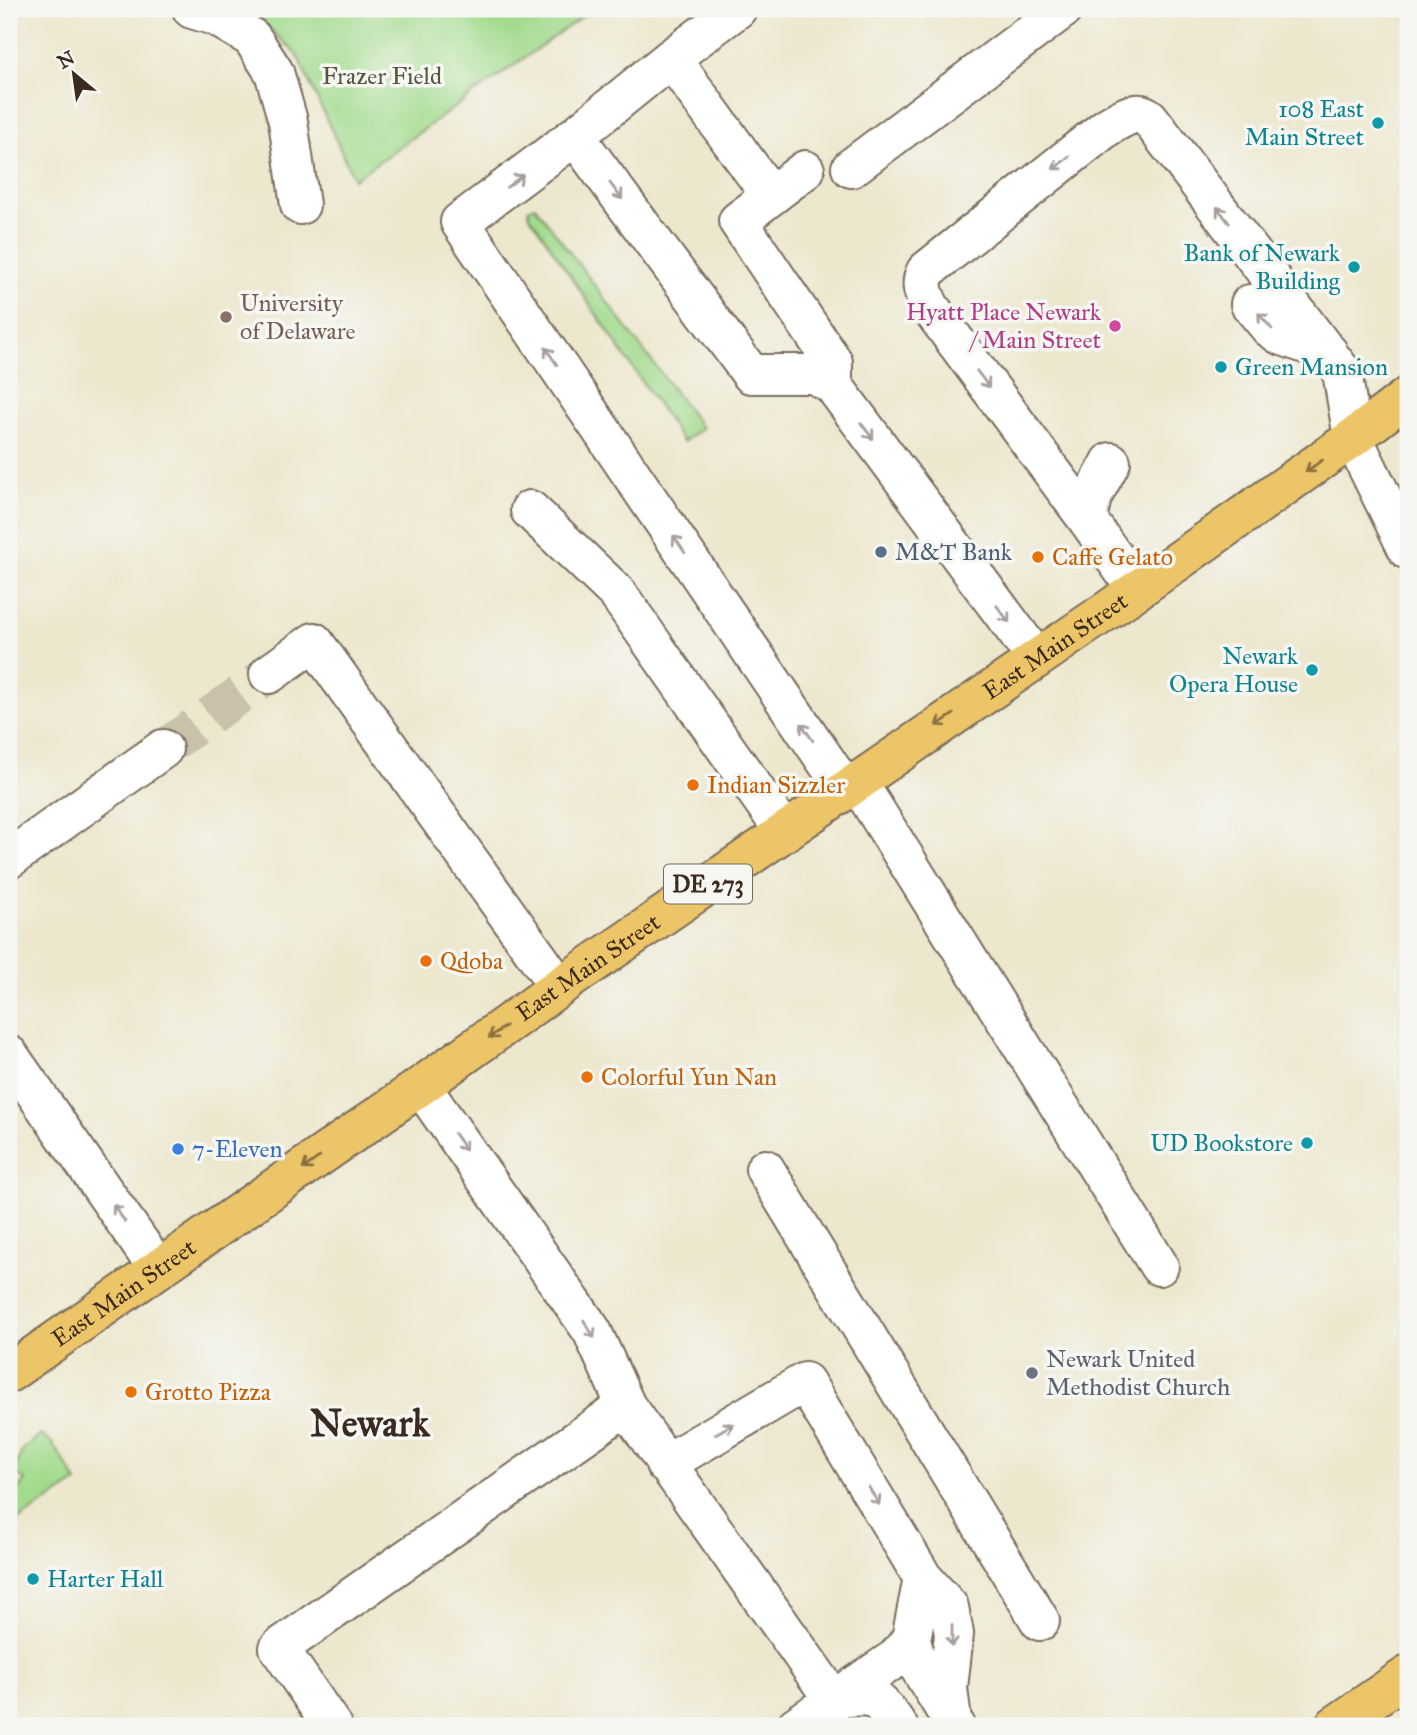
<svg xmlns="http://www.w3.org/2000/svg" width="1417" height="1735" font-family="'IM FELL Great Primer',serif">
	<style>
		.green { fill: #a3db8d; stroke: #6f8256; stroke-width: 2 }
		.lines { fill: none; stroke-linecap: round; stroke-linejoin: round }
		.minor-tunnel { stroke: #c9c1aa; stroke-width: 38; stroke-dasharray: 38 19; stroke-linecap: butt }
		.minor-casing { stroke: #796c5b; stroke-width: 42 }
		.major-casing { stroke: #796c5b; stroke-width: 42 }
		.minor { stroke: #fff; stroke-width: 38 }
		.major { stroke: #edc569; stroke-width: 38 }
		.oneway { stroke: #a79f9a }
		.oneway2 { stroke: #8b7040 }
		.culture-dot { fill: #0f9aa8; stroke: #f6f6f2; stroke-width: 2.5 }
		.education-dot { fill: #8d6e63; stroke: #f6f6f2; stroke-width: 2.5 }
		.hotel-dot { fill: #d1479c; stroke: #f6f6f2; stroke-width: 2.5 }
		.service-dot { fill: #5c6f8a; stroke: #f6f6f2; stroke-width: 2.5 }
		.food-dot { fill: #e8710a; stroke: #f6f6f2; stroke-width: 2.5 }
		.shop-dot { fill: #3f7fe0; stroke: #f6f6f2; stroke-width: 2.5 }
		.worship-dot { fill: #6b7280; stroke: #f6f6f2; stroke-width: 2.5 }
		.labels { text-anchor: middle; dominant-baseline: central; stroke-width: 7; stroke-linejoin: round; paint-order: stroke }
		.shield { fill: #f6f6f2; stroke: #73675e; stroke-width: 2 }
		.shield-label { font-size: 23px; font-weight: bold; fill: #3b2a1e }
		.park-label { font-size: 24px; fill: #55563a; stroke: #f6f6f2 }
		.culture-label { font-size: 24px; fill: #0d838f; stroke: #f6f6f2; text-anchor: end }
		.education-label { font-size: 24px; fill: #785e54; stroke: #f6f6f2; text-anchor: start }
		.hotel-label { font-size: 24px; fill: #b23c85; stroke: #f6f6f2; text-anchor: end }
		.service-label { font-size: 24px; fill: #4e5e75; stroke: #f6f6f2; text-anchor: start }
		.food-label { font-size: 24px; fill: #c56008; stroke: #f6f6f2; text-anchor: start }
		.street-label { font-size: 24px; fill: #3b2a1e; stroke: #f6f6f2 }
		.shop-label { font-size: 24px; fill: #366cbe; stroke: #f6f6f2; text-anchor: start }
		.worship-label { font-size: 24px; fill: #5b616d; stroke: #f6f6f2; text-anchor: start }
		.town-label { font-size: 38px; font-weight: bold; fill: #3b2a1e; stroke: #f6f6f2 }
	</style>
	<rect width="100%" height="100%" fill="#f6f6f2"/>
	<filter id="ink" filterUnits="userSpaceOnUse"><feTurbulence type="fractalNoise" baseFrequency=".0143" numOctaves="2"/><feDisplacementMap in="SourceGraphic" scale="14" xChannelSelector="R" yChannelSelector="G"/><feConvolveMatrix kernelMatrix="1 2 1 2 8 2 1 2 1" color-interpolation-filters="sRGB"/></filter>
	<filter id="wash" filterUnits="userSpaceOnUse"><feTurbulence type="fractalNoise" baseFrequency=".00686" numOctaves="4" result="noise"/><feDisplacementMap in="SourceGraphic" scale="28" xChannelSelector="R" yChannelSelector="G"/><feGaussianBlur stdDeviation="1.57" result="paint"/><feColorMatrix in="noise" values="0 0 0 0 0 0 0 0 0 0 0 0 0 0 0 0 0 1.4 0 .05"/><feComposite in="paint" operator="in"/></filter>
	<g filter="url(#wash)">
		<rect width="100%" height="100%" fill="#ece7cd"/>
		<path class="green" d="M250,9h343l-239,170 -57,-124z
			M535,206l167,222 -19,14 -153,-226 -2,-7z
			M41,1435l11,8 25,39 -60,39 -3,-3 -5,3v-18l16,-23 -13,-8 12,-24z"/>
	</g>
	<g filter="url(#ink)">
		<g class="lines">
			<path class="minor-tunnel" d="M163,749l106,-75"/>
			<g class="minor-casing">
				<path id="minor" d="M192,9l23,7 37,22 22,34 14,49 12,84
					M737,9l-66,49 -96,78 -115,86 385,567
					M671,58l100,138
					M575,136l176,238h63l19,11 203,273
					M851,168l212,-159
					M805,170l-67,51 95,141v23
					M1250,304l20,24 10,7 48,17
					M530,510l87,83 167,238
					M1087,519l5,-22 19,-35
					M1137,590l-50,-71 -157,-212c-6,-12 -11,-23 -4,-36l181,-144c13,-7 29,-20 42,-9l193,254 11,66 55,112
					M269,674l45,-32 245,345
					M857,781l302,485
					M9,859l154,-110
					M9,1055l149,214
					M421,1086l171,245 34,75 207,293
					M765,1169l275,452
					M665,1464l140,-82 118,196 26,29 5,27 -6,54 4,33 4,5
					M923,1578l-12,61 6,25 32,52
					M833,1699c40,-5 41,-7 65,27
					M332,1726l-53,-78 347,-242
					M796,1726l100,-68 15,-19"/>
			</g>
			<g class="major-casing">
				<g id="major">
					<path id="s1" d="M9,1373l412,-287 138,-99 578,-397 216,-152 55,-42"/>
					<path d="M1334,1726l74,-51"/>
				</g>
			</g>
			<use href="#minor" class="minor"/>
			<use href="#major" class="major"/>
		</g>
		<defs><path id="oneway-shaft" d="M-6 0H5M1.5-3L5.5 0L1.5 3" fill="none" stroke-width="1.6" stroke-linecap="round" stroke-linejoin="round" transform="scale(1.75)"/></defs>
		<g class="oneway">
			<use href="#oneway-shaft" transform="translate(1061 163) rotate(142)"/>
			<use href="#oneway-shaft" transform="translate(515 181) rotate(-37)"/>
			<use href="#oneway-shaft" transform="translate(616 191) rotate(53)"/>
			<use href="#oneway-shaft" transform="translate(1223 215) rotate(-127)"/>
			<use href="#oneway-shaft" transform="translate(1265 321) rotate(-131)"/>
			<use href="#oneway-shaft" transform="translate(551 356) rotate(-124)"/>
			<use href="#oneway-shaft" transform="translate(983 379) rotate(53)"/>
			<use href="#oneway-shaft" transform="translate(867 431) rotate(53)"/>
			<use href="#oneway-shaft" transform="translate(679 544) rotate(-124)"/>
			<use href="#oneway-shaft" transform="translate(1003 614) rotate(53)"/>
			<use href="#oneway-shaft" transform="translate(807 732) rotate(-124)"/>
			<use href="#oneway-shaft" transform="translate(460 1142) rotate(55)"/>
			<use href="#oneway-shaft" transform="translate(119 1213) rotate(-125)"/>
			<use href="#oneway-shaft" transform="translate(589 1329) rotate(59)"/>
			<use href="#oneway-shaft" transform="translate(724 1429) rotate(-30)"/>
			<use href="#oneway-shaft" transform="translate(874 1496) rotate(59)"/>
			<use href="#oneway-shaft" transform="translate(952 1636) rotate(90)"/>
		</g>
		<g class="oneway2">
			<use href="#oneway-shaft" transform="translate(1314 466) rotate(145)"/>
			<use href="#oneway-shaft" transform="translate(945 720) rotate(146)"/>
			<use href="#oneway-shaft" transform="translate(497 1032) rotate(144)"/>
			<use href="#oneway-shaft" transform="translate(311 1163) rotate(145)"/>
		</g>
	</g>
	<g class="culture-dot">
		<circle cx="1378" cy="123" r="7"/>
		<circle cx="1354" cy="267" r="7"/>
		<circle cx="1221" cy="367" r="7"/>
		<circle cx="1312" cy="670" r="7"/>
		<circle cx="1307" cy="1143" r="7"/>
		<circle cx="33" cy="1579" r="7"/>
	</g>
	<circle class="education-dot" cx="226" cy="317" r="7"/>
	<circle class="hotel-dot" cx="1115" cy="326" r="7"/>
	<circle class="service-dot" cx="881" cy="552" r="7"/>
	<g class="food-dot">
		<circle cx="1038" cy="557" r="7"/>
		<circle cx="693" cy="785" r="7"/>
		<circle cx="426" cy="961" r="7"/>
		<circle cx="587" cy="1077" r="7"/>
		<circle cx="131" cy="1392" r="7"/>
	</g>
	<circle class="shop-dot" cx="178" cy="1149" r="7"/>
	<circle class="worship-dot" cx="1032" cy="1373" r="7"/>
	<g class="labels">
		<rect class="shield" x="664" y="864.5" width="88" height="39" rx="5"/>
		<g class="shield-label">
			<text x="708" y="884">DE 273</text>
		</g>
		<g class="park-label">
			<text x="382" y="76">Frazer Field</text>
		</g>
		<g class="culture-label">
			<text x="1364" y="109">108 East<tspan x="1364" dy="28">Main Street</tspan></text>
			<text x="1340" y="253">Bank of Newark<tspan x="1340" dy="28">Building</tspan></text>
			<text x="1235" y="367" text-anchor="start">Green Mansion</text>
			<text x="1298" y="656">Newark<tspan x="1298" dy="28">Opera House</tspan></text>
			<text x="1293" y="1143">UD Bookstore</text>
			<text x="47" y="1579" text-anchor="start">Harter Hall</text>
		</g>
		<g class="education-label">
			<text x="240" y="303">University<tspan x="240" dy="28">of Delaware</tspan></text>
		</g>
		<g class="hotel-label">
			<text x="1101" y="312">Hyatt Place Newark<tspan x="1101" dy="28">/ Main Street</tspan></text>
		</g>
		<g class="service-label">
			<text x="895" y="552">M&amp;T Bank</text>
		</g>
		<g class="food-label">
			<text x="1052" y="557">Caffe Gelato</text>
			<text x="707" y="785">Indian Sizzler</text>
			<text x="440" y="961">Qdoba</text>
			<text x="601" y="1077">Colorful Yun Nan</text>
			<text x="145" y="1392">Grotto Pizza</text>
		</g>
		<g class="street-label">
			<text stroke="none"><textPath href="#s1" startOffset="1274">East Main Street</textPath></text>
			<text stroke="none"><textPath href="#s1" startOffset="707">East Main Street</textPath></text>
			<text stroke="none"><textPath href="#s1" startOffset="140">East Main Street</textPath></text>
		</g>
		<g class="shop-label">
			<text x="192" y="1149">7-Eleven</text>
		</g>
		<g class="worship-label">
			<text x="1046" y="1359">Newark United<tspan x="1046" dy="28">Methodist Church</tspan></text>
		</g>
		<g class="town-label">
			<text x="370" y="1423">Newark</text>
		</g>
	</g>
	<rect width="1417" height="1735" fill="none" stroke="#f6f6f2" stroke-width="35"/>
	<g transform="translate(74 74) rotate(331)" stroke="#f6f6f2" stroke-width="5" paint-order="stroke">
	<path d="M0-5L12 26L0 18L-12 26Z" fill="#3b2a1e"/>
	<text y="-10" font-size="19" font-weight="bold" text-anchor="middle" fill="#3b2a1e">N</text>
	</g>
</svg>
